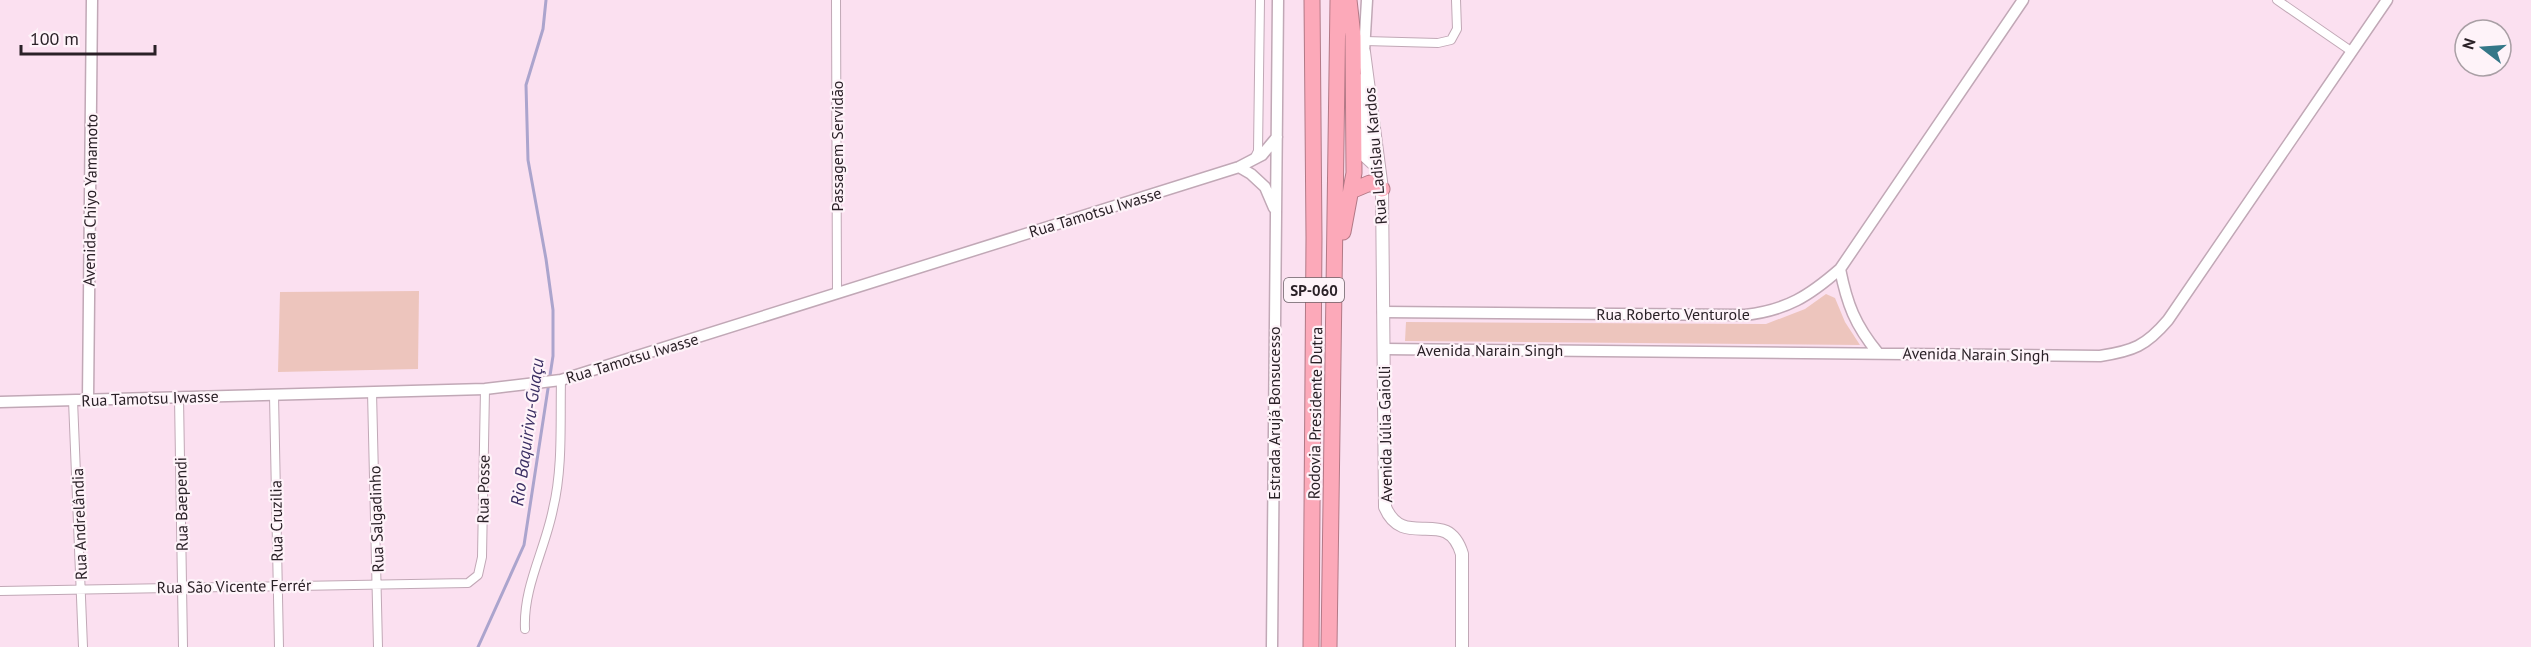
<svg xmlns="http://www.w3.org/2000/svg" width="2531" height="647" font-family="'PT Sans',sans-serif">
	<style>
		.green { fill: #edc5bd }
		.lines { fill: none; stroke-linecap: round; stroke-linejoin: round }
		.stream { stroke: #aba4cd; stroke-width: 3 }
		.minor-casing { stroke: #c1a8b6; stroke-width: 10 }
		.tertiary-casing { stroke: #c1a8b6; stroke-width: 13 }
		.secondary-casing { stroke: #c1a8b6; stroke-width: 14 }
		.motorway-casing { stroke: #b27986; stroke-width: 17 }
		.minor { stroke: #fff; stroke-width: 8 }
		.tertiary { stroke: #fff; stroke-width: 10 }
		.secondary { stroke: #fff; stroke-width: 12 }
		.motorway { stroke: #fca9b9; stroke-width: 15 }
		.labels { text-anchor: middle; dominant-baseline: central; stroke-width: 4.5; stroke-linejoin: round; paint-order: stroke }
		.shield { fill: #fef3f9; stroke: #6a6066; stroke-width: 1.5 }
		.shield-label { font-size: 15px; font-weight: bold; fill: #2a2127 }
		.street-label { font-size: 16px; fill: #2a2127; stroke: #fef3f9 }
		.water-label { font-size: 18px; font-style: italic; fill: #3b2f63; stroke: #fef3f9 }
	</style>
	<rect width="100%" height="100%" fill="#fbe0f0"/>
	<path class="green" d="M419,291l-1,78 -140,3 2,-80z
		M1826,294l9,4 10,24 15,23 -455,-4 1,-19 360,2 39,-15z"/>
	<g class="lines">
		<path class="stream" d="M478,647l46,-102 29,-189v-46l-7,-51 -18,-99 -2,-75 17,-56 3,-29"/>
		<g class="minor-casing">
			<path id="minor" d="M836,0l1,293
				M2277,0l74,51
				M1365,41l73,2 13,-3 6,-11 -1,-29
				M1254,159l4,-8 2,-151
				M372,392l6,255
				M274,395l5,252
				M179,397l4,250
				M73,400l10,247
				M0,591l468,-8 10,-8 4,-18 3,-168
				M525,629c-2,-42 20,-79 28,-120 10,-41 7,-86 8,-129"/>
		</g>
		<g class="tertiary-casing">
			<path id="tertiary" d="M1364,52l3,-52
				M1239,167l12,7 14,13 9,21
				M1840,269c7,35 15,56 38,84
				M1383,312l362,3c42,-5 64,-19 95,-46l183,-269
				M1384,349l716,7c33,-5 46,-10 68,-36l219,-320
				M88,400l4,-400
				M0,402l485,-13 76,-9 678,-213 23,-12 15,-18
				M1272,647l6,-647"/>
		</g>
		<g class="secondary-casing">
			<path id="secondary" d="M1364,52l18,137 3,318c19,45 62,-3 77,47v93
				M1362,80l3,76 13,12"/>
		</g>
		<g class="motorway-casing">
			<path id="motorway" d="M1351,191l19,-8 12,6
				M1343,232l11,-59 -1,-137 -4,-36
				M1311,647l3,-409 -2,-238
				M1329,647l9,-647"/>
		</g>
		<use href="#minor" class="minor"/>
		<use href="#tertiary" class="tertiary"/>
		<use href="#secondary" class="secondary"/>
		<use href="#motorway" class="motorway"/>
	</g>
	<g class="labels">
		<rect class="shield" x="1284" y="278" width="60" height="24" rx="4.5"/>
		<g class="shield-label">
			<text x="1314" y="290">SP-060</text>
		</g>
		<g class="street-label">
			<text transform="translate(837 146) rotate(-90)">Passagem Servidão</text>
			<text transform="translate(1375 156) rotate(-95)">Rua Ladislau Kardos</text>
			<text transform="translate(90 200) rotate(-89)">Avenida Chiyo Yamamoto</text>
			<text transform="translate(1095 212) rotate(-17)">Rua Tamotsu Iwasse</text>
			<text x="1673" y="314">Rua Roberto Venturole</text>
			<text x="1490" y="350">Avenida Narain Singh</text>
			<text transform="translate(1976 354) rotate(1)">Avenida Narain Singh</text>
			<text transform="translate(632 358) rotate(-17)">Rua Tamotsu Iwasse</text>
			<text transform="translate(150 398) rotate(-2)">Rua Tamotsu Iwasse</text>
			<text transform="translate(1274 413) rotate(-90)">Estrada Arujá Bonsucesso</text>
			<text transform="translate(1315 413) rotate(-89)">Rodovia Presidente Dutra</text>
			<text transform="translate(1385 434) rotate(-91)">Avenida Júlia Gaiolli</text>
			<text transform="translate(483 489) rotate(-89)">Rua Posse</text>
			<text transform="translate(181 504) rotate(-91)">Rua Baependi</text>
			<text transform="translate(376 519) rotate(-92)">Rua Salgadinho</text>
			<text transform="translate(276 521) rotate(-91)">Rua Cruzilia</text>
			<text transform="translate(79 524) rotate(-92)">Rua Andrelândia</text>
			<text transform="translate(234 586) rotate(-1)">Rua São Vicente Ferrér</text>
		</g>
		<g class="water-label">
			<text transform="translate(527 432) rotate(-82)">Rio Baquirivu-Guaçu</text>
		</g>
	</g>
	<g transform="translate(2483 48) rotate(287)"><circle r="28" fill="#fef3f9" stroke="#a99fa5" stroke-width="1.5"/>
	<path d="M0-4.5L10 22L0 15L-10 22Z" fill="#347788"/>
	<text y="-9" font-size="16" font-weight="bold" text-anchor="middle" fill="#2a2127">N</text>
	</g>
	<path d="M21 45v9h134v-9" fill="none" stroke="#2a2127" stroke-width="3"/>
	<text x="30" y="45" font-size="18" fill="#2a2127" stroke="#fef3f9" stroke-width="4.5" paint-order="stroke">100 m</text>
</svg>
